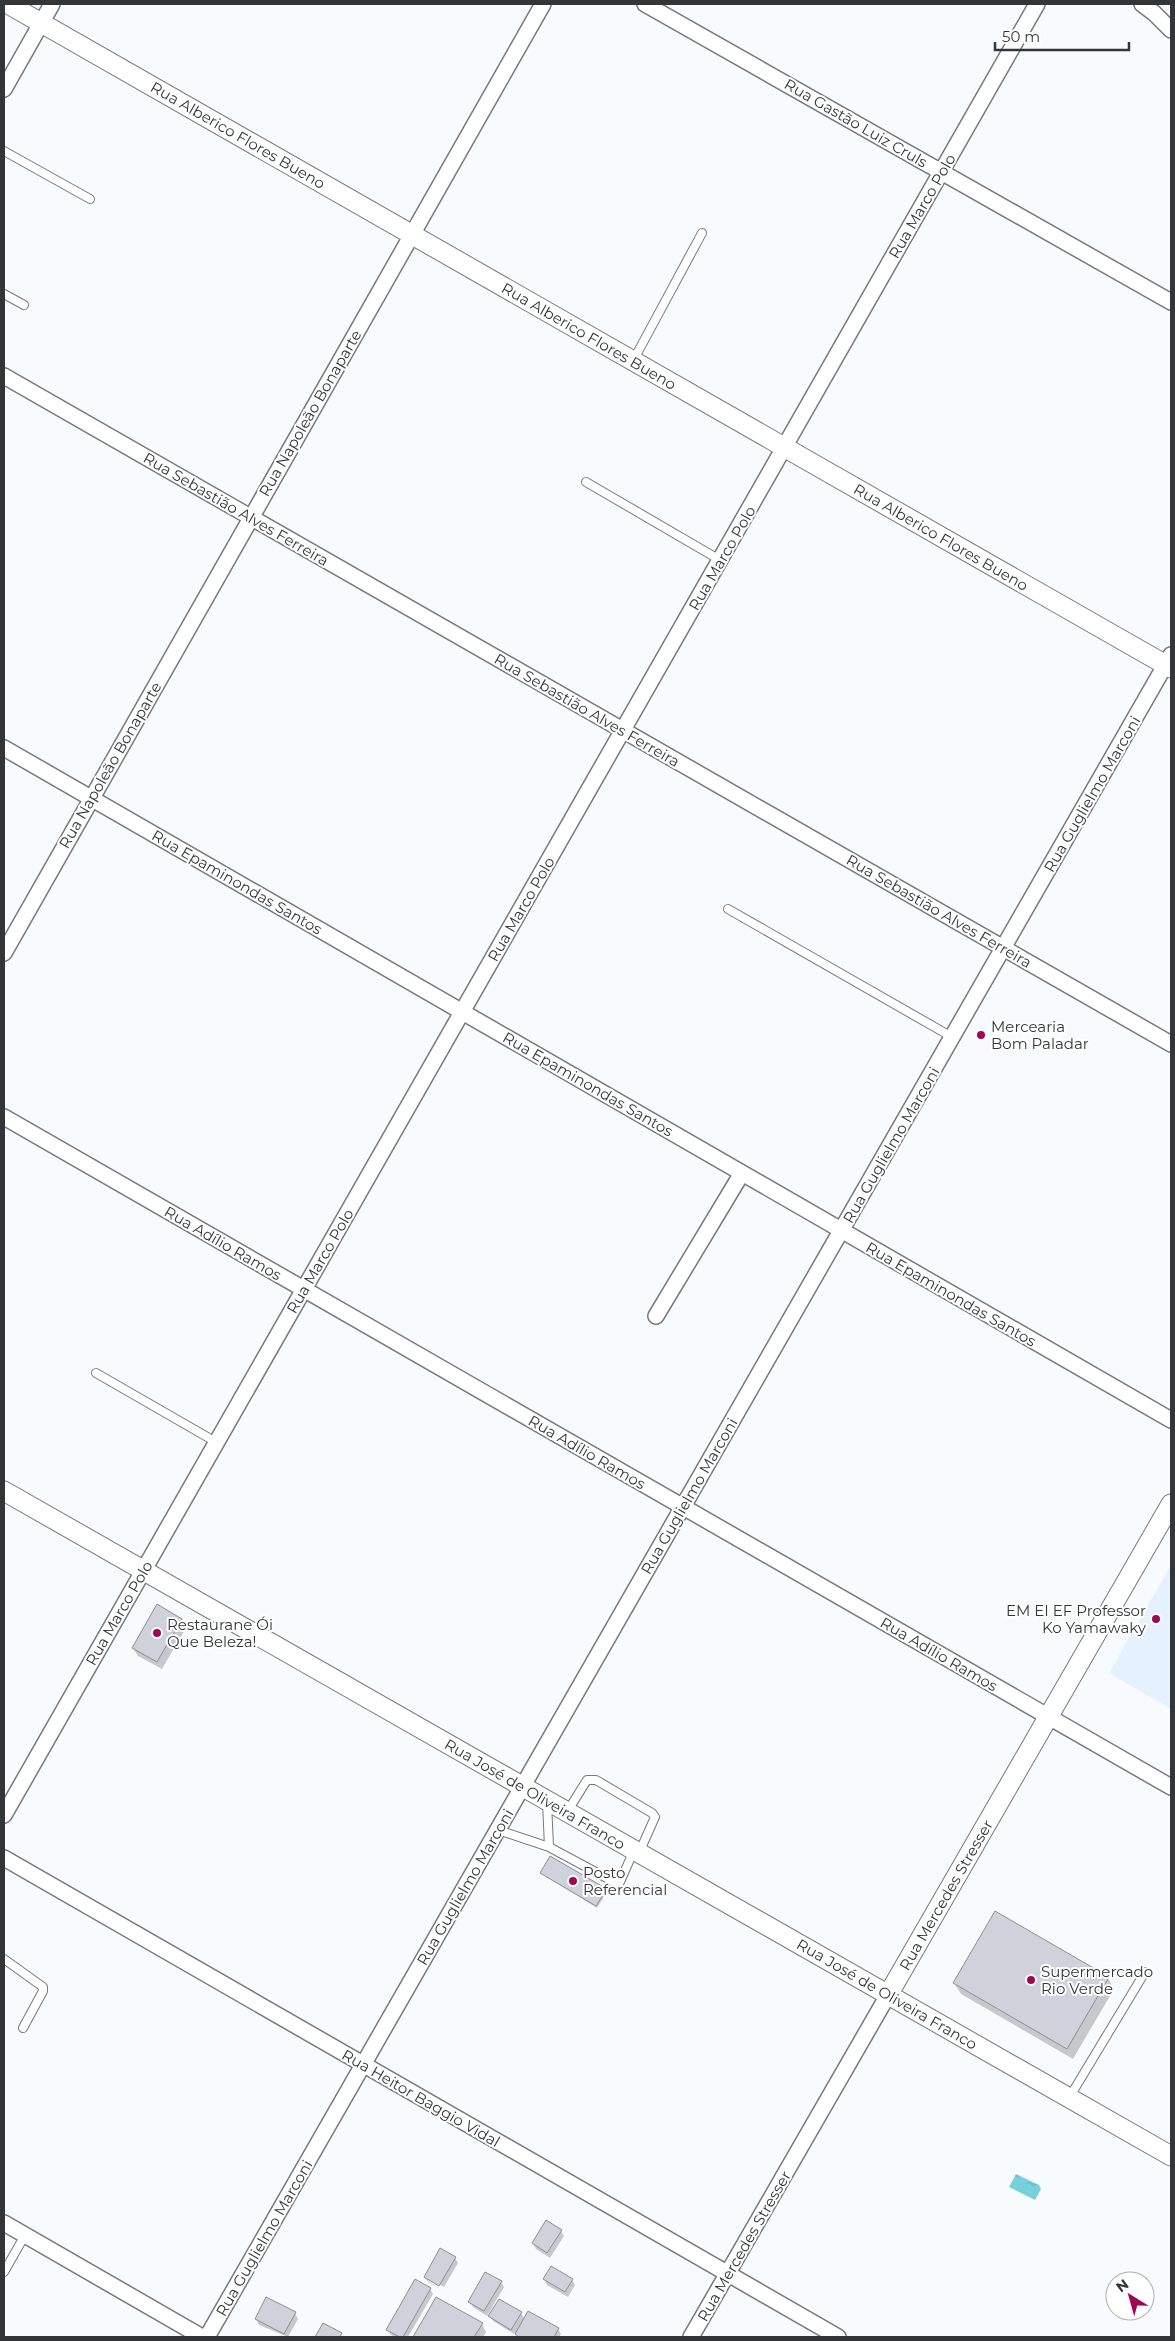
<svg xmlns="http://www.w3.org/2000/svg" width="1175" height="2341" font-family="Montserrat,sans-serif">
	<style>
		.built { fill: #e5f1ff }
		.water { fill: url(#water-ripples) }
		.shadow { fill: #0003 }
		.building { fill: #cfd2db; stroke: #8b8e96 }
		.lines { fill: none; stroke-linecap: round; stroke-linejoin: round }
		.service-casing { stroke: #747a80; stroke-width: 10 }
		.minor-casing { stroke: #747a80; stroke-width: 18 }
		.tertiary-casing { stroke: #747a80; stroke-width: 21 }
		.service { stroke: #fff; stroke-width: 8 }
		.minor { stroke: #fff; stroke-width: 15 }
		.tertiary { stroke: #fff; stroke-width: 19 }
		.poi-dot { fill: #9e0953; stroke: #fff; stroke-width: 2 }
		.labels { text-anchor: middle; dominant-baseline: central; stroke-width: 4; stroke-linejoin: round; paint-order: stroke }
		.street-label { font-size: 15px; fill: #333638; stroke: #fff }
		.poi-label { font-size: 15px; fill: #333638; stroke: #fff; text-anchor: start }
	</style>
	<defs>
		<pattern id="water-ripples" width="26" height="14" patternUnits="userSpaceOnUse" patternTransform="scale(1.25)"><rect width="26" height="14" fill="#78d0dc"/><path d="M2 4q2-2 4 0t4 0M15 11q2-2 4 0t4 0" fill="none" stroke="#68b3be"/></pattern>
	</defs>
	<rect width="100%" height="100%" fill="#f8fbfe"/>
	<path class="built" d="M1171,1565v144l-62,-36z"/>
	<path class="water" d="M1016,2174l23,11 2,4 -6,11 -26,-13z"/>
	<path class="shadow" d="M181,1620l5,8 -24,41 -24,-13 -5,-8z
		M541,1873l65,17 1,2 -10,16z
		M1108,1978l6,11 -41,70 -112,-65 -7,-11z
		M561,2231l3,5 -14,22 -14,-9 -3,-6z
		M455,2258l3,5 -14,24 -16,-9v3l14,9 -14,-8 -3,-5z
		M544,2279l28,1 3,5 -7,12 -21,-12z
		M501,2282l3,5 -17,29 -14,-9 -3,-5z
		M430,2289l3,5 -25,43h-13l-4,-2 -3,-5z
		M437,2298l45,26 4,8 -3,5h-68z
		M295,2313l3,6 -10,18 -29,-12 -3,-6z
		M521,2313l4,7 33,9 3,5 -2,3h-41l-3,-5 -1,2 -21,-13 -3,-5z"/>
	<path class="building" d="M157,1604l25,15 -25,43 -25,-14z
		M550,1856l57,33 -11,17 -56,-33z
		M995,1911l114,66 -42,72 -114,-66z
		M546,2220l16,10 -15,23 -15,-10z
		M440,2248l16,9 -17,29 -15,-9z
		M551,2266l22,13 -8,13 -22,-13z
		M485,2272l17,9 -18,30 -16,-9z
		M415,2279l16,9 -28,49h-3l-14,-7z
		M266,2297l30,15 -12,22 -29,-15z
		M436,2297l47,26 -9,14h-61z
		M499,2299l23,13 -11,18 -23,-14z
		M528,2311l31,17 -5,9h-35l-4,-3z
		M323,2323l19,10 -2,4h-25z"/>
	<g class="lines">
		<g class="service-casing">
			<path id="service" d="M4,151l86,48
				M4,294l20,11
				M633,361l69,-128
				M586,482l134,78
				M728,909l224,128
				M96,1373l120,69
				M547,1802l2,45 67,36 4,-1 14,-32
				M567,1812l20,-32h9l56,33 3,4 -16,36
				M498,1830l51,17
				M4,1959l39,28v4l-20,37
				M1069,2098l76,-126
				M4,2272l21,-37"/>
		</g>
		<g class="minor-casing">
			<path id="minor" d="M645,4l526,298
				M1142,4l12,9 17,17
				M4,89l48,-85
				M4,376l1167,668
				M4,748l1167,672
				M4,953l539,-949
				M4,1117l1167,670
				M656,1316l86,-143
				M4,1815l1033,-1811
				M4,1858l834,479
				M4,2223l198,114
				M207,2337l964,-1682
				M691,2337l197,-342"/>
		</g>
		<g class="tertiary-casing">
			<path id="tertiary" d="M8,4l1163,664
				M4,1491l1167,665
				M888,1995l283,-491"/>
		</g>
		<use href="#service" class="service"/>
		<use href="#minor" class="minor"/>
		<use href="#tertiary" class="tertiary"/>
	</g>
	<g class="poi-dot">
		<circle cx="981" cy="1035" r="5"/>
		<circle cx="1156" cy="1619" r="5"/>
		<circle cx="157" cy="1633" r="5"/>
		<circle cx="573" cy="1881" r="5"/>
		<circle cx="1031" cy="1980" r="5"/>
	</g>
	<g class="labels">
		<g class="street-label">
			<text transform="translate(856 123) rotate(30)">Rua Gastão Luiz Cruls</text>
			<text transform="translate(238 135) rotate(30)">Rua Alberico Flores Bueno</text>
			<text transform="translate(922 206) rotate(-60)">Rua Marco Polo</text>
			<text transform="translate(589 336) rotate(30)">Rua Alberico Flores Bueno</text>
			<text transform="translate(310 413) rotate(-60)">Rua Napoleão Bonaparte</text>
			<text transform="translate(236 509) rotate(30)">Rua Sebastião Alves Ferreira</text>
			<text transform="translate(941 537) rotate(30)">Rua Alberico Flores Bueno</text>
			<text transform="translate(722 558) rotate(-60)">Rua Marco Polo</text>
			<text transform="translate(587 710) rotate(30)">Rua Sebastião Alves Ferreira</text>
			<text transform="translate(110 765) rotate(-60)">Rua Napoleão Bonaparte</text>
			<text transform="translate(1092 794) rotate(-60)">Rua Guglielmo Marconi</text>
			<text transform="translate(237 882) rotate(30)">Rua Epaminondas Santos</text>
			<text transform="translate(521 909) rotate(-60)">Rua Marco Polo</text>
			<text transform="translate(939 911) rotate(30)">Rua Sebastião Alves Ferreira</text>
			<text transform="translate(588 1084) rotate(30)">Rua Epaminondas Santos</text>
			<text transform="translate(891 1145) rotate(-60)">Rua Guglielmo Marconi</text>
			<text transform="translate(223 1243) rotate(30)">Rua Adílio Ramos</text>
			<text transform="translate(320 1261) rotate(-60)">Rua Marco Polo</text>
			<text transform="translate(951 1294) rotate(30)">Rua Epaminondas Santos</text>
			<text transform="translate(587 1452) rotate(30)">Rua Adílio Ramos</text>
			<text transform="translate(689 1496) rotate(-60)">Rua Guglielmo Marconi</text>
			<text transform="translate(119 1613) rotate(-60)">Rua Marco Polo</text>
			<text transform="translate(939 1654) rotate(30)">Rua Adílio Ramos</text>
			<text transform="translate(535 1794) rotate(30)">Rua José de Oliveira Franco</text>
			<text transform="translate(465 1887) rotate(-60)">Rua Guglielmo Marconi</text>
			<text transform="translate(946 1895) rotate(-60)">Rua Mercedes Stresser</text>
			<text transform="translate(887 1994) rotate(30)">Rua José de Oliveira Franco</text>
			<text transform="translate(421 2098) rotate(30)">Rua Heitor Baggio Vidal</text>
			<text transform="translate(264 2238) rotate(-60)">Rua Guglielmo Marconi</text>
			<text transform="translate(744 2246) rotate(-60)">Rua Mercedes Stresser</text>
		</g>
		<g class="poi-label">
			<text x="991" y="1026">Mercearia<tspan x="991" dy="17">Bom Paladar</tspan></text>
			<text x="1146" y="1610" text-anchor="end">EM EI EF Professor<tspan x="1146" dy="17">Ko Yamawaky</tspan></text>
			<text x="167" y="1624">Restaurane Ói<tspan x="167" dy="17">Que Beleza!</tspan></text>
			<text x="583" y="1872">Posto<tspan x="583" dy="17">Referencial</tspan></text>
			<text x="1041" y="1971">Supermercado<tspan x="1041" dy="17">Rio Verde</tspan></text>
		</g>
	</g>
	<rect width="1175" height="2341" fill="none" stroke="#333638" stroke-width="10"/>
	<g transform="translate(1130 2296) rotate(323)"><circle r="24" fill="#ffffff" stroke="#adafaf"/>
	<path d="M0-4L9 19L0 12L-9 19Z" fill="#9e0953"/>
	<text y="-8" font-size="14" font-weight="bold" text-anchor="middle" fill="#333638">N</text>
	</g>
	<path d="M995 42v8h134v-8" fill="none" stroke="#333638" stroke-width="2.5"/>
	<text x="1002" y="42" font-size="15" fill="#333638" stroke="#ffffff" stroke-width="4" paint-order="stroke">50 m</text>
</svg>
